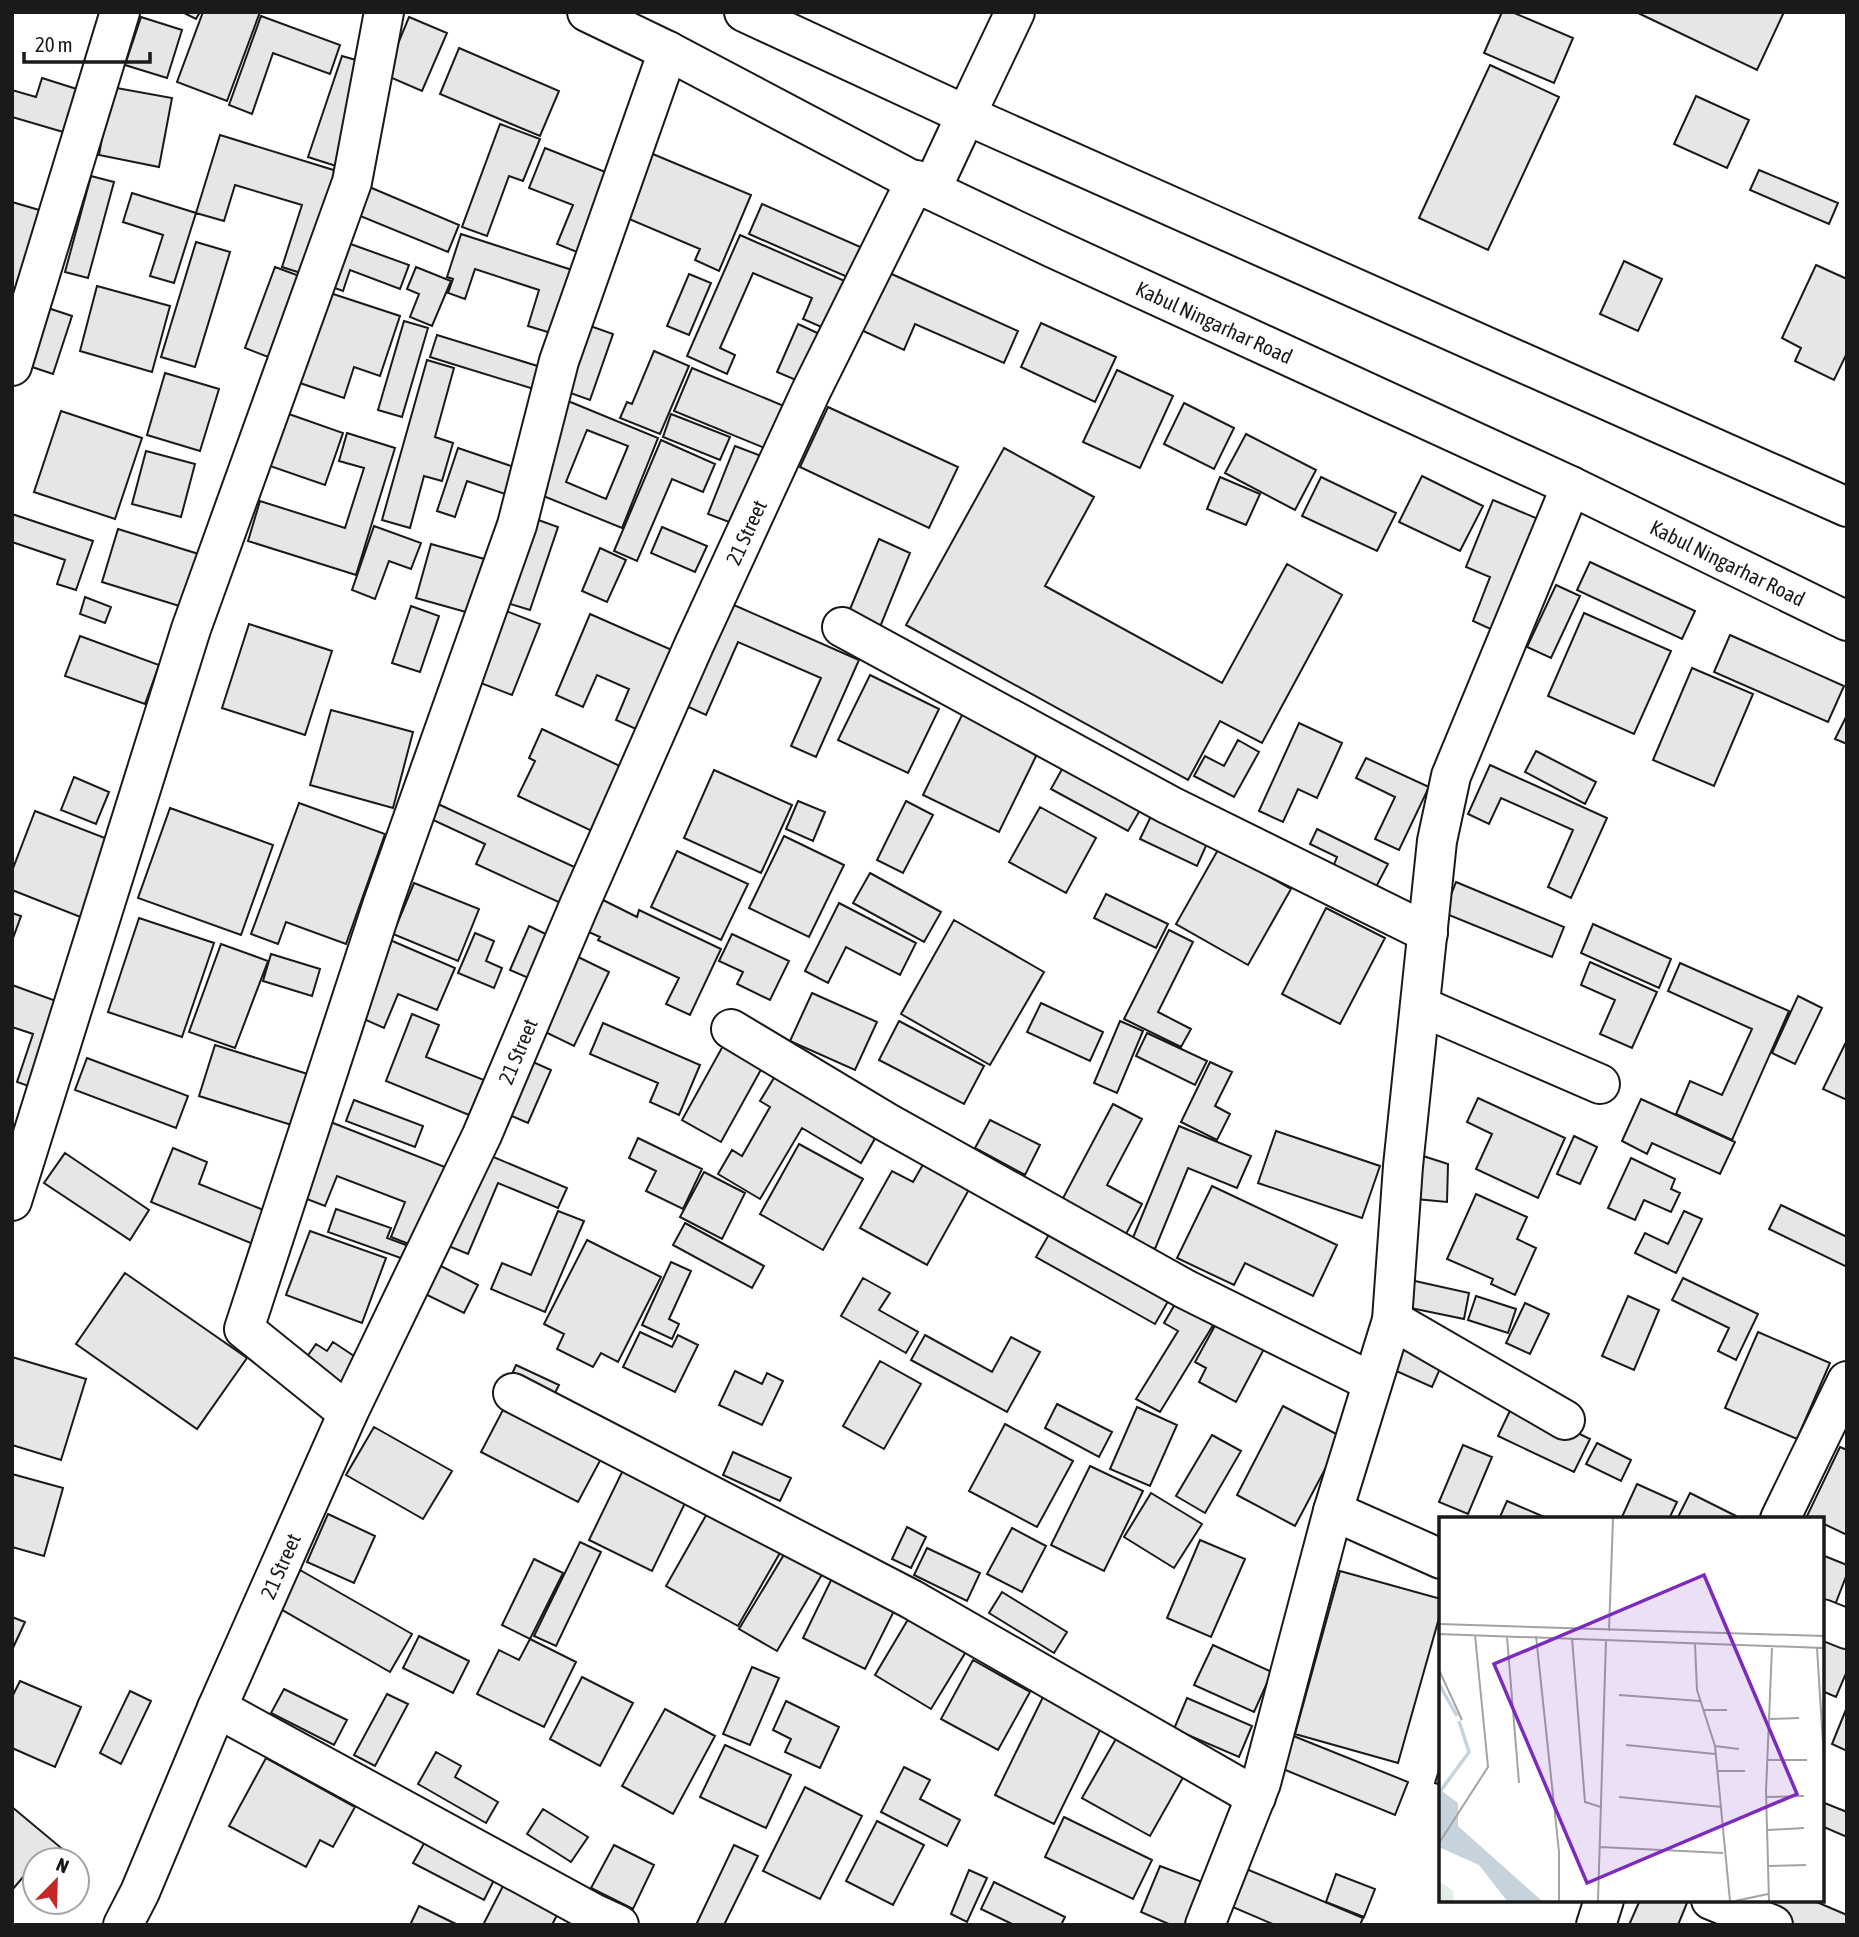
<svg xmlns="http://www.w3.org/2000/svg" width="1859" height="1937" font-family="'Asap Condensed',sans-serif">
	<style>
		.building { fill: #e6e6e6; stroke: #1a1a1a; stroke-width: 2; fill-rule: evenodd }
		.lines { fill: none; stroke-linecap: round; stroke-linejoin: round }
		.minor-casing { stroke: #1a1a1a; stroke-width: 42 }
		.highway-casing { stroke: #1a1a1a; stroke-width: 42 }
		.minor { stroke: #fff; stroke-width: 38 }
		.highway { stroke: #fff; stroke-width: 38 }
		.labels { text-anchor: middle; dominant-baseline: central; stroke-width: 5; stroke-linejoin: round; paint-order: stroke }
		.street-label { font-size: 21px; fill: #1a1a1a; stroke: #fff }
		.inset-river { fill: none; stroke: #c6d2dc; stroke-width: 3.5 }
		.inset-road { fill: none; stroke: #a3a3a3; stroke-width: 2 }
		.view { fill: #7b2cbf; fill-opacity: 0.15; stroke: #7b2cbf; stroke-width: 3.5 }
		.inset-edge { fill: none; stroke: #1a1a1a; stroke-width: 3.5 }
	</style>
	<rect width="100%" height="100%" fill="#fff"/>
	<path class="building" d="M182,12h18l-4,7z
		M203,12h57l-33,89 -50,-19z
		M1502,12h10l61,26 -19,45 -70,-30z
		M1636,12h148l-27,58z
		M261,16l79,29 -10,29 -57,-21 -21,61 -23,-9z
		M141,17l41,13 -15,48 -42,-13z
		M409,17l38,16 -25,58 -37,-16z
		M459,48l100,43 -19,45 -100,-42z
		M342,56l28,8 -34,102 -28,-9z
		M1490,65l69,32 -71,153 -69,-32z
		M42,78l41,13 -13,43 -58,-17v-27l24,7z
		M111,87l61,11 -13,69 -60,-12z
		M1696,96l53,24 -22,48 -53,-24z
		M500,124l40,15 -17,42 -14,-5 -22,60 -25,-9z
		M220,135l120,37 -33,103 -25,-8 20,-62 -67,-20 -11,36 -28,-8z
		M545,148l68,27 -31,79 -25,-10 16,-39 -44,-17z
		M648,152l103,43 -32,76 -24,-11 5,-11 -78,-33z
		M1759,170l79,33 -9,21 -79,-34z
		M91,176l23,6 -26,96 -23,-6z
		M360,183l99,42 -11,27 -100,-41z
		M132,193l64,20 -22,70 -24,-7 13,-41 -40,-13z
		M12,202l34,10 -26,82 -8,-2z
		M762,204l103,45 -13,30 -103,-45z
		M461,234l111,36 -21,63 -23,-7 11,-36 -64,-21 -10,30 -17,-6 5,-14 -6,-2z
		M740,235l107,47 -21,47 -23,-10 9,-21 -59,-25 -33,75 15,7 -8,19 -40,-18z
		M196,242l34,10 -35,115 -34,-10z
		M345,242l64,23 -9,24 -50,-19 -7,21 -14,-5z
		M1624,261l38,18 -24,52 -38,-17z
		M1816,265l31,14v74l-13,27 -39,-19 6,-13 -19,-10z
		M275,267l30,11 -29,82 -31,-12z
		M416,267l35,14 -19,45 -22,-9 9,-23 -12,-5z
		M885,271l133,60 -14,32 -89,-39 -11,26 -45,-21z
		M689,274l22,9 -22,52 -22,-9z
		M97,286l73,20 -18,66 -72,-21z
		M324,291l76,25 -20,60 -26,-9 -10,31 -50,-17z
		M45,307l27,9 -19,58 -27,-9z
		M404,321l24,7 -26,89 -24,-7z
		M582,323l31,11 -23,66 -31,-11z
		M1041,323l75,34 -21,45 -74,-35z
		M798,324l26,12 -21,47 -26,-11z
		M437,335l107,33 -7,22 -107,-33z
		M654,351l35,15 -29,68 -40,-16 7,-16 5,2z
		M427,360l27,8 -19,69 18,6 -11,38 -18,-5 -14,52 -28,-8z
		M692,368l92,38 -17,43 -93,-38z
		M1117,370l56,26 -33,72 -57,-26z
		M165,373l54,16 -19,62 -53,-16z
		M568,401l90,37 -36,90 -91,-37zM587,430l41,16 -22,53 -40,-17z
		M1184,403l50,25 -20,41 -50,-25z
		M828,407l130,60 -29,61 -129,-61z
		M61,411l81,27 -27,81 -81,-27z
		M286,413l57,20 -18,52 -58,-20z
		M671,414l59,23 -10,23 -57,-23z
		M347,433l48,15 -39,127 -108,-34 12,-40 85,27 19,-60 -25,-7z
		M1246,434l70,36 -21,40 -70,-37z
		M661,440l54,24 -12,28 -31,-13 -35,82 -23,-10z
		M735,446l29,11 -27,68 -29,-11z
		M458,448l59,20 -9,27 -41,-14 -12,36 -18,-6z
		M1004,448l90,49 -49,89 177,97 65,-119 55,31 -80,148 -42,-22 -32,59 -282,-155z
		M146,451l49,13 -14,53 -49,-13z
		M1422,476l61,30 -23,45 -61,-29z
		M1220,477l40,17 -14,31 -39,-16z
		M1321,477l75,36 -19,38 -75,-35z
		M1493,500l50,21 -46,111 -24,-11 17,-44 -24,-10z
		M12,514l81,27 -17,49 -19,-6 8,-24 -53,-18z
		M530,517l28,10 -28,83 -29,-9z
		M374,526l47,17 -10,26 -22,-8 -14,38 -23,-9z
		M662,527l45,19 -12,26 -44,-19z
		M118,529l87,27 -16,53 -87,-27z
		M879,539l31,14 -30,74 -32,-13z
		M431,544l57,16 -15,54 -57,-16z
		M600,548l26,12 -19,42 -25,-11z
		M1590,562l105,49 -13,28 -105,-49z
		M1556,585l24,11 -29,62 -24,-11z
		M85,597l26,10 -6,16 -25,-9z
		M727,602l132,58 -43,97 -25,-11 30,-68 -83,-36 -32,73 -24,-11z
		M411,606l28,10 -19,56 -28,-9z
		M506,611l34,13 -28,71 -34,-13z
		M1584,613l87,38 -37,83 -86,-38z
		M590,614l91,40 -34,80 -31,-14 13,-31 -32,-14 -14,32 -27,-12z
		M249,624l83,27 -27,84 -83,-27z
		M1730,635l114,51 -16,36 -114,-50z
		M80,636l79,29 -14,39 -80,-28z
		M1692,668l61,26 -39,92 -61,-26z
		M870,675l69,34 -31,64 -70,-33z
		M331,710l82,22 -20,76 -83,-23z
		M963,713l76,37 -40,82 -76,-37z
		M1847,715v29l-12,-5z
		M1299,723l43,20 -25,55 -19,-9 -15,33 -24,-11z
		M542,729l82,39 -30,64 -76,-36 17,-35 -6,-3z
		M1238,740l21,12 -25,45 -40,-21 11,-20 19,10z
		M1536,751l60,31 -11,22 -60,-32z
		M1366,758l63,29 -30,63 -24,-11 20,-42 -39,-19z
		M1066,762l77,43 -15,26 -77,-42z
		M1490,765l117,53 -36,80 -23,-11 25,-57 -72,-32 -12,26 -21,-10z
		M714,770l78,35 -31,68 -77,-35z
		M74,777l35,15 -13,32 -35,-14z
		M798,801l27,11 -12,29 -27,-12z
		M906,801l27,14 -30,58 -26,-13z
		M299,803l86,31 -39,110 -60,-22 -8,22 -27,-10z
		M438,804l143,66 -16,35 -89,-41 9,-20 -54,-25z
		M1040,807l56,31 -30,55 -57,-31z
		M170,808l103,37 -32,90 -103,-37z
		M35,811l83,32 -30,77 -76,-30v-19z
		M1153,812l56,27 -12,27 -57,-27z
		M1317,829l71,35 -13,25 -42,-22 4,-10 -27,-13z
		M784,836l60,29 -35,72 -60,-29z
		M1219,848l72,41 -43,76 -72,-41z
		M677,851l71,33 -27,56 -70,-33z
		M870,873l71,39 -17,30 -71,-39z
		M1456,882l108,45 -12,30 -108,-44z
		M414,883l65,26 -21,52 -65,-27z
		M1106,894l62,30 -12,24 -62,-30z
		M597,897l40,20 2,-7 82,39 -31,66 -24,-11 13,-26 -81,-38 2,-3 -18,-8z
		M839,903l77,40 -16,32 -54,-28 -18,36 -23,-12z
		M1326,908l59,30 -45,86 -58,-30z
		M12,913l9,3 -9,25z
		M139,918l75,25 -32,94 -74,-25z
		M954,920l90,52 -54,93 -89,-51z
		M1593,924l78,35 -12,29 -78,-35z
		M529,926l23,11 -19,43 -23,-10z
		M1169,930l24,12 -35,70 33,17 -10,18 -57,-28z
		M475,933l19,8 -8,20 16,7 -8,20 -36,-15z
		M732,934l57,27 -19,39 -33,-16 6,-12 -24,-11z
		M390,940l65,28 -18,42 -39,-16 -14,34 -27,-12z
		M221,944l47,17 -33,87 -46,-16z
		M271,954l49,15 -8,27 -49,-15z
		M574,955l35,17 -35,74 -35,-17z
		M1590,962l67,30 -25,56 -32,-14 15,-34 -34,-15z
		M1680,963l109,48 -57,129 -56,-26 14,-33 32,14 30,-66 -84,-38z
		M12,985l58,21 -30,84 -23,-8 16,-48 -21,-7z
		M812,993l65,29 -22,48 -65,-29z
		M1798,996l24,12 -27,56 -23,-11z
		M1041,1003l62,29 -13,29 -63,-29z
		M412,1014l27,11 -13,32 58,23 -15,35 -83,-34z
		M899,1021l85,45 -20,38 -85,-44z
		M1120,1021l23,10 -26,62 -23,-10z
		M603,1023l97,42 -21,50 -29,-13 8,-19 -68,-29z
		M1147,1033l60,28 -12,24 -59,-29z
		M1847,1040v60l-24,-11z
		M724,1044l39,22 -42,76 -39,-22z
		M215,1045l99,31 -16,51 -99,-31z
		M87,1058l101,38 -12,32 -101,-38z
		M524,1058l27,12 -23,53 -28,-12z
		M1210,1062l22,10 -17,34 15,8 -13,26 -36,-18z
		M780,1068l101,60 -20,35 -59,-35 -42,71 -42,-25 14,-24 10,6 28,-49 -10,-6z
		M1478,1098l87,40 -27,60 -62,-29 16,-35 -25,-12z
		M1641,1099l94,43 -15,32 -68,-31 -5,11 -25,-13z
		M354,1100l69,26 -8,21 -69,-26z
		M1113,1104l29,15 -35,66 35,19 -16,30 -64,-34z
		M990,1120l50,25 -15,30 -50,-27z
		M328,1121l122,48 -31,79 -28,-11 14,-35 -68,-26 -12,30 -26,-10z
		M1179,1126l72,30 -14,32 -49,-20 -33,81 -23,-9z
		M1276,1131l104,35 -18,52 -104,-35z
		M1574,1136l23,11 -17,37 -23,-10z
		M638,1138l64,31 -19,40 -37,-18 10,-20 -27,-13z
		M799,1144l64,35 -40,71 -63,-36z
		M173,1148l34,14 -8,22 67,27 -13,33 -102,-42z
		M65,1153l84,57 -19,30 -86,-57z
		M484,1153l83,35 -9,20 -60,-25 -30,71 -22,-9z
		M1420,1155l28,9 -1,38 -31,-3z
		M1631,1158l44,21 -4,10 9,4 -9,19 -27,-12 -9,20 -27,-12z
		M925,1161l46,25 -44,79 -67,-37 32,-57 21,11z
		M704,1172l41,21 -23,46 -42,-22z
		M1212,1186l125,59 -24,51 -68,-33 -11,22 -57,-27z
		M1476,1194l51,23 -10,22 19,9 -21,47 -24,-11 2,-5 -46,-20z
		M1781,1205l66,32v30l-78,-38z
		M336,1209l55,19 -4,10 27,10 -5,13 -81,-29z
		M558,1211l26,10 -39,91 -54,-23 11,-26 29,12z
		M1684,1211l18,8 -26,54 -41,-20 10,-20 23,11z
		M685,1223l79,43 -12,22 -79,-43z
		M310,1231l76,27 -24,65 -76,-28z
		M1051,1231l119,67 -15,26 -119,-67z
		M587,1240l74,37 -43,85 -17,-9 -8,14 -36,-18 7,-15 -20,-10z
		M671,1262l20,9 -22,48 10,5 -7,15 -30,-14z
		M437,1264l41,21 -14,28 -41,-20z
		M125,1273l122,85 -50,71 -121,-85z
		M863,1278l27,15 -11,17 39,22 -12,21 -65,-37z
		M1683,1278l75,36 -22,46 -18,-9 11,-23 -57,-28z
		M1406,1279l63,14 -5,26 -63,-13z
		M1476,1296l40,13 -8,24 -40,-13z
		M1628,1296l31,14 -25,60 -32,-14z
		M1178,1299l37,23 -55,90 -24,-13 42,-68 -14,-8z
		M1525,1303l24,11 -19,40 -24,-11z
		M1217,1322l48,25 -29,55 -37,-20 7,-14 -11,-6z
		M640,1332l32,15 6,-12 20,10 -23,47 -52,-25z
		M1758,1332l72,31 -33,76 -72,-31z
		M925,1335l67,37 19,-35 29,15 -33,60 -96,-52z
		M333,1342l30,20 -17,26 -42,-27 12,-17 11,7z
		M1405,1346l38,16 -11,25 -38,-17z
		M12,1357l74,22 -25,81 -49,-15z
		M880,1361l41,23 -37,65 -41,-23z
		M516,1365l43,20 -9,18 -42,-20z
		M735,1371l27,13 5,-11 16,8 -21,44 -43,-20z
		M1514,1402l76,37 -16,33 -76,-36z
		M1057,1404l55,28 -13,25 -54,-29z
		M505,1406l97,51 -24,45 -97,-50z
		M1283,1406l59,31 -47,89 -58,-31z
		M1137,1407l40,18 -27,61 -40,-17z
		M1005,1424l68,37 -36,66 -68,-36z
		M374,1427l78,44 -29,48 -77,-44z
		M1212,1435l29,16 -36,62 -29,-17z
		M1597,1443l34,17 -10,21 -35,-17z
		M1463,1445l29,12 -24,57 -29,-12z
		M1840,1447l7,3v85l-25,-12v-4h-10l-5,-3z
		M733,1452l58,26 -11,23 -57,-26z
		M625,1466l63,31 -36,74 -63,-31z
		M1090,1466l53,25 -39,80 -53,-26z
		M12,1474l51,14 -19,68 -32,-9z
		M1637,1484l40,18 -8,17h-48z
		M1151,1493l51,31 -28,44 -50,-31z
		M1690,1493l52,26h-65z
		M1507,1501l42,18h-50z
		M709,1510l72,41 -43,75 -72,-40z
		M328,1514l47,22 -21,47 -47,-21z
		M907,1527l19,10 -15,31 -19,-9z
		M1012,1528l34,18 -24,46 -35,-18z
		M1200,1540l45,19 -34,78 -44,-19z
		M580,1542l21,10 -45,94 -22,-10z
		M788,1548l36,23 -47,80 -38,-22z
		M927,1548l53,25 -13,28 -53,-26z
		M1822,1555l25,10v9l-14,36 -11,-4z
		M534,1559l29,14 -33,66 -28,-14z
		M300,1570l112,64 -22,38 -111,-64z
		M1340,1571l101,28v12l-43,152 -103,-29z
		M834,1574l63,31 -32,64 -62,-31z
		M1002,1592l65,40 -13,21 -65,-40z
		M910,1616l57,34 -36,59 -56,-34z
		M12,1617l13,5 -13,28z
		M419,1636l50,25 -16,32 -50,-25z
		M1822,1636l25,11v24l-11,26 -14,-6z
		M530,1639l46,23 -32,65 -67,-33 22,-44 20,10z
		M1213,1645l59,27 -18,40 -60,-27z
		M973,1660l57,32 -32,58 -57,-31z
		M752,1667l27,11 -29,67 -27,-11z
		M582,1677l51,26 -33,63 -50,-27z
		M20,1681l61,26 -26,60 -43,-19v-51z
		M284,1689l63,31 -13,25 -63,-32z
		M130,1691l21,10 -30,63 -21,-11z
		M387,1694l21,10 -33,62 -21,-11z
		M1044,1695l59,29 -49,100 -59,-29z
		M1187,1698l65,28 -13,31 -65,-28z
		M786,1701l53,26 -19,41 -35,-16 6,-13 -18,-9z
		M1847,1707v44l-15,-7z
		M665,1709l50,27 -42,78 -51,-28z
		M1291,1735l117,47 -13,33 -117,-48z
		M1117,1737l68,37 -35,62 -68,-38z
		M725,1745l66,30 -25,53 -66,-31z
		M436,1752l25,14 -6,11 43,25 -12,21 -68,-39z
		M266,1758l89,49 -22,40 -13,-7 -14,27 -77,-41z
		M1441,1764v21l-6,-2z
		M904,1767l26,13 -10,19 40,21 -13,26 -66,-34z
		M805,1787l57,29 -42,83 -57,-28z
		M1822,1802l25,10v25l-23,-10 -2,4z
		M12,1807l54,45 -7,8h-24v14l-5,-5 -18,21z
		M543,1809l45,28 -17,25 -44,-28z
		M1064,1817l88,43 -19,39 -88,-42z
		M877,1821l47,24 -31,60 -47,-24z
		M427,1838l70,36 -13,26 -71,-37z
		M614,1845l40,20 -21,44 -42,-21z
		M734,1845l24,11 -34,69h-28z
		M1160,1866l45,17 -17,42h-17l-30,-13z
		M1244,1868l119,50 -3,7h-85l-47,-20z
		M969,1870l18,8 -20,44 -16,-8z
		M1336,1874l39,15 -11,28 -38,-15z
		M994,1882l71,35 -4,8h-47l-33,-16z
		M503,1886l55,27 -6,12h-69z
		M1640,1900h41l6,3 -9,22h-49z
		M1772,1900h40l35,15v10h-52l-29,-13z
		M419,1906l39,19h-48z"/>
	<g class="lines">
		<g class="minor-casing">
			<g id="minor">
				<path d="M966,115l49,-103"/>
				<path d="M12,366l108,-354"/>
				<path d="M842,627l327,178 259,128"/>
				<path d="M1420,1006l180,78"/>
				<path d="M731,1029l155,93 299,167 187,93"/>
				<path d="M12,1201l179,-572 161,-447 32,-170"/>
				<path d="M1392,1320l173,100"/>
				<path d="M513,1393l398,206 345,198"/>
				<path d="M348,1413l-104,-84 139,-426 134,-378 42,-164 109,-310"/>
				<path d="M1333,1511l108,48"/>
				<path d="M1780,1519l67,-138"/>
				<path d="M1822,1619l25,10"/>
				<path d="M217,1708l376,205 26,12"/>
				<path d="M1711,1900l62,25"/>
				<path id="s1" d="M123,1925l17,-33 77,-184 131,-295 134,-278 96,-227 116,-263 117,-254 105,-211"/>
				<path d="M1205,1925l56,-142 72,-272 59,-191 11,-154 34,-325 14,-65 120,-290"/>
				<path d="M1596,1925l8,-25"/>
			</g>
		</g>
		<g class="highway-casing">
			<g id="highway">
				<path id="s2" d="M587,12l81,39 263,139 122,58 518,238 276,135"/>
				<path d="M744,12l222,103 881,392"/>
				<path d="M931,190l35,-75"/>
			</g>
		</g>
		<use href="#minor" class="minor"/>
		<use href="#highway" class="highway"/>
	</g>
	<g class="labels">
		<g class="street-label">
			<text stroke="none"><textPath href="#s2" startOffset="700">Kabul Ningarhar Road</textPath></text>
			<text stroke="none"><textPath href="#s1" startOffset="1526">21 Street</textPath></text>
			<text stroke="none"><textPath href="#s2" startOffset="1267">Kabul Ningarhar Road</textPath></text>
			<text stroke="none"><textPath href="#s1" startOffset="959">21 Street</textPath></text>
			<text stroke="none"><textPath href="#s1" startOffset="392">21 Street</textPath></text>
		</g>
	</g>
	<g transform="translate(1439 1517)">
		<rect width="385" height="385" fill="#fff"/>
		<path d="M0,364l14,10 1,10h-15z" fill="#e0efe3"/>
		<path d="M0,272l19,14v23l84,75h-35l-28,-36 -40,-18z" fill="#c6d2dc"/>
		<path class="inset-river" d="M0,167l18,32M0,276l30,-41 -10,-31"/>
		<path class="inset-road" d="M0,107l385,12M170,114l4,-113M0,117l385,14M97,119l23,216v49M68,120l12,146M133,121l13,164 16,5M256,127l2,46 18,56 15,155M378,131l7,111M0,153l23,50M180,178l81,6M264,193h24M330,202l30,-1M187,228l89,9M276,229l24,3M328,243h40M278,254h28M180,280l103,10M327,280l38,-1M329,313l36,-2M0,326l49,-76 -13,-132M161,330l123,6M329,349l38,-1M159,384l8,-261M296,384l33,-7M330,384l-3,-110 6,-143"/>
		<path class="view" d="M265,58l93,219 -210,89 -93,-219z"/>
		<rect width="385" height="385" class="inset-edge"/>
	</g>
	<rect width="1859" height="1937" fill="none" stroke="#1a1a1a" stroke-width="28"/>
	<g transform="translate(56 1881) rotate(23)"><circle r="33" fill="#ffffff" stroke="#a3a3a3" stroke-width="2"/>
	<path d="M0-5L12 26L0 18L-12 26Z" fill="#c62828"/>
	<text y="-10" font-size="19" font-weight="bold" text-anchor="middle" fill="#1a1a1a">N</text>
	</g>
	<path d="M24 52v10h126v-10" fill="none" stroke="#1a1a1a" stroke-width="3.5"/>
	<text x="35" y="52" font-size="21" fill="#1a1a1a" stroke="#ffffff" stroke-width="5" paint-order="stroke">20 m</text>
</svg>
